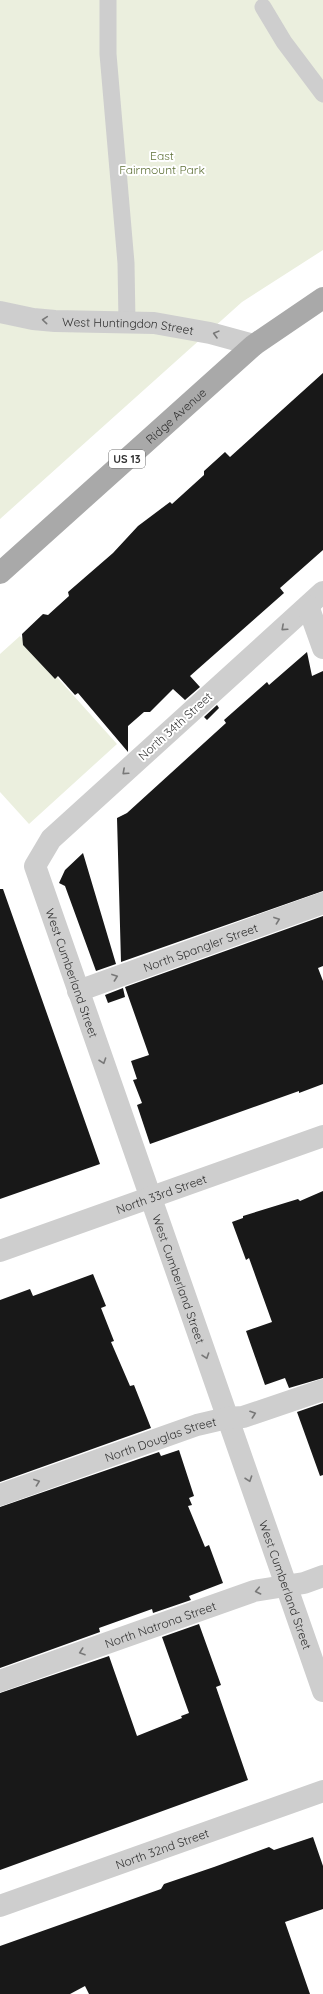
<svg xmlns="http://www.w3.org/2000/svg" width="323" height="1994" font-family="Quicksand,sans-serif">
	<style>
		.green { fill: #ebefde }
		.building { fill: #181818 }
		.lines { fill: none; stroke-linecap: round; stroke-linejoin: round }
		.service { stroke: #cecece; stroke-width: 17 }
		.minor { stroke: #cecece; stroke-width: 22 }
		.tertiary { stroke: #cecece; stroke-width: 22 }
		.primary { stroke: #a9a9a9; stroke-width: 22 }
		.oneway { stroke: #787878 }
		.labels { text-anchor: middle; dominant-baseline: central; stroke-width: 4; stroke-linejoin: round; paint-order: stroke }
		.shield { fill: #fff; stroke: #6f6f6f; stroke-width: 1 }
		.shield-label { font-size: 11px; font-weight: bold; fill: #313131 }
		.park-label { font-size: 12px; fill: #607239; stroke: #fff }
		.street-label { font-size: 12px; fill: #313131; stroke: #fff }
	</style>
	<rect width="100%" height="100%" fill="#fff"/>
	<path class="green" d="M0,0h323v250l-81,52 -242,217z
		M20,636l97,108 -88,80 -29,-32v-138z"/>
	<path class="building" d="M323,373v177l-43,38 4,5 -94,83 10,11 -15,13 -12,-11 -23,23h-6l-16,14v26l-50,-59 -3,2 -17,-19 -3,3 -32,-34 -1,-11 21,-20 5,1 21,-19 -1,-4 45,-39 25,-27 32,-24 2,2 32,-29v-4l21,-19 5,5z
		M307,652l5,24 11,-5v220l-202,71 -4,-144 10,-5 99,-90 -2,-3 43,-38 2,3z
		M217,705l2,3 -12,12 -3,-3z
		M83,853l33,111 -20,7 -31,-85 -6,-3 6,-13z
		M0,889h3l97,275 -100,35z
		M323,916v50l-5,2 5,13v103l-24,9v-2l-149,53 -13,-39 5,-2 -9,-23 4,-1 -6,-18 18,-6 -24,-68z
		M123,988l2,9 -17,6 -3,-8z
		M323,1191v187l-34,10 -4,-10 -20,7 -19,-54 26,-9 -23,-64 -3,2 -14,-38 11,-4v-2l55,-17 2,2z
		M93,1274l13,32 -5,2 13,33 -3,1 19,44 4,-1 17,43 -151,54v-182l30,-11 3,7z
		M323,1403v72l-3,1 -23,-64z
		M179,1450l15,46 -5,2 3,7 -4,1 17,41 4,-2 14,38 -34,13 2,4 -38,13 -1,-4 -53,19 1,4 -100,36v-161l159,-55 2,4z
		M199,1624l22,61 -5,2 32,93 -248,90v-177l109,-37 28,80 45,-18 -1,-2 8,-3 -27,-76z
		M313,1837l10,29v43l-38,13 25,72h-221l-4,-8 -15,8h-70v-48l161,-57 3,-5 50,-17 55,-20 5,3z"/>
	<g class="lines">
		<path class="service" d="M108,0v54l18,209 1,59
			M263,7l21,35 39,52"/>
		<g class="minor">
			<path id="s1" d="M323,592l-272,247 -16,27 288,825"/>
			<path d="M308,606l15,42"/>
			<path id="s2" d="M78,991l245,-88"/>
			<path id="s3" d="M0,1251l323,-115"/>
			<path id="s4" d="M0,1495l197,-70 30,-7 16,-1 80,-27"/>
			<path id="s5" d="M0,1681l254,-90 50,-8 19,-7"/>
			<path id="s6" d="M0,1906l323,-115"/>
		</g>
		<path class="tertiary" id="s7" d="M0,312l33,7 22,2 99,2 56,10 44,12"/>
		<path class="primary" id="s8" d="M0,573l254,-228 69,-47"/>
	</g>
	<defs><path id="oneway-chevron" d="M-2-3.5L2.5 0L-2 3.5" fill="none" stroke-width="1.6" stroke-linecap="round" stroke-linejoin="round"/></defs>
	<g class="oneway">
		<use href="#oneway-chevron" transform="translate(45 320) rotate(-175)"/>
		<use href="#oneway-chevron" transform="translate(216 334) rotate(-165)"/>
		<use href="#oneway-chevron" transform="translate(284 628) rotate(138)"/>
		<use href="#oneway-chevron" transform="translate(125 772) rotate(138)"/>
		<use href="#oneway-chevron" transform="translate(277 920) rotate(-20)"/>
		<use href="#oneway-chevron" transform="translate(115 977) rotate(-20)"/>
		<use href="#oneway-chevron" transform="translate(103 1061) rotate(71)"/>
		<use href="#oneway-chevron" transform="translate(206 1356) rotate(71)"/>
		<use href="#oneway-chevron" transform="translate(253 1414) rotate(-19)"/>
		<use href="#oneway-chevron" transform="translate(249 1479) rotate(71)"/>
		<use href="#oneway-chevron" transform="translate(37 1482) rotate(-20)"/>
		<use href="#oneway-chevron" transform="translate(258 1591) rotate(168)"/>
		<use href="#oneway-chevron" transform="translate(82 1652) rotate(161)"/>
	</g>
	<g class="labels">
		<rect class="shield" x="109" y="450" width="36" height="18" rx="3"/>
		<g class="shield-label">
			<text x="127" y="459">US 13</text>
		</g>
		<g class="park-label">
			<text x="162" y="155">East<tspan x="162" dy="14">Fairmount Park</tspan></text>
		</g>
		<g class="street-label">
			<text stroke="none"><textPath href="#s7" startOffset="129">West Huntingdon Street</textPath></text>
			<text stroke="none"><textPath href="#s8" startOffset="236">Ridge Avenue</textPath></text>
			<text transform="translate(175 726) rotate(-42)">North 34th Street</text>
			<text stroke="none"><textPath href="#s2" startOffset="130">North Spangler Street</textPath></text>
			<text stroke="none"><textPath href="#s1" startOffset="512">West Cumberland Street</textPath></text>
			<text stroke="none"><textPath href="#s3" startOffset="171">North 33rd Street</textPath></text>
			<text stroke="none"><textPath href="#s1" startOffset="836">West Cumberland Street</textPath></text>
			<text stroke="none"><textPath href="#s4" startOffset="170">North Douglas Street</textPath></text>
			<text stroke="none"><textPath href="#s1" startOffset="1160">West Cumberland Street</textPath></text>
			<text stroke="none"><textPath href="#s5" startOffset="170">North Natrona Street</textPath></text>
			<text stroke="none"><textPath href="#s6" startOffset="172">North 32nd Street</textPath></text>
		</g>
	</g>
</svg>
